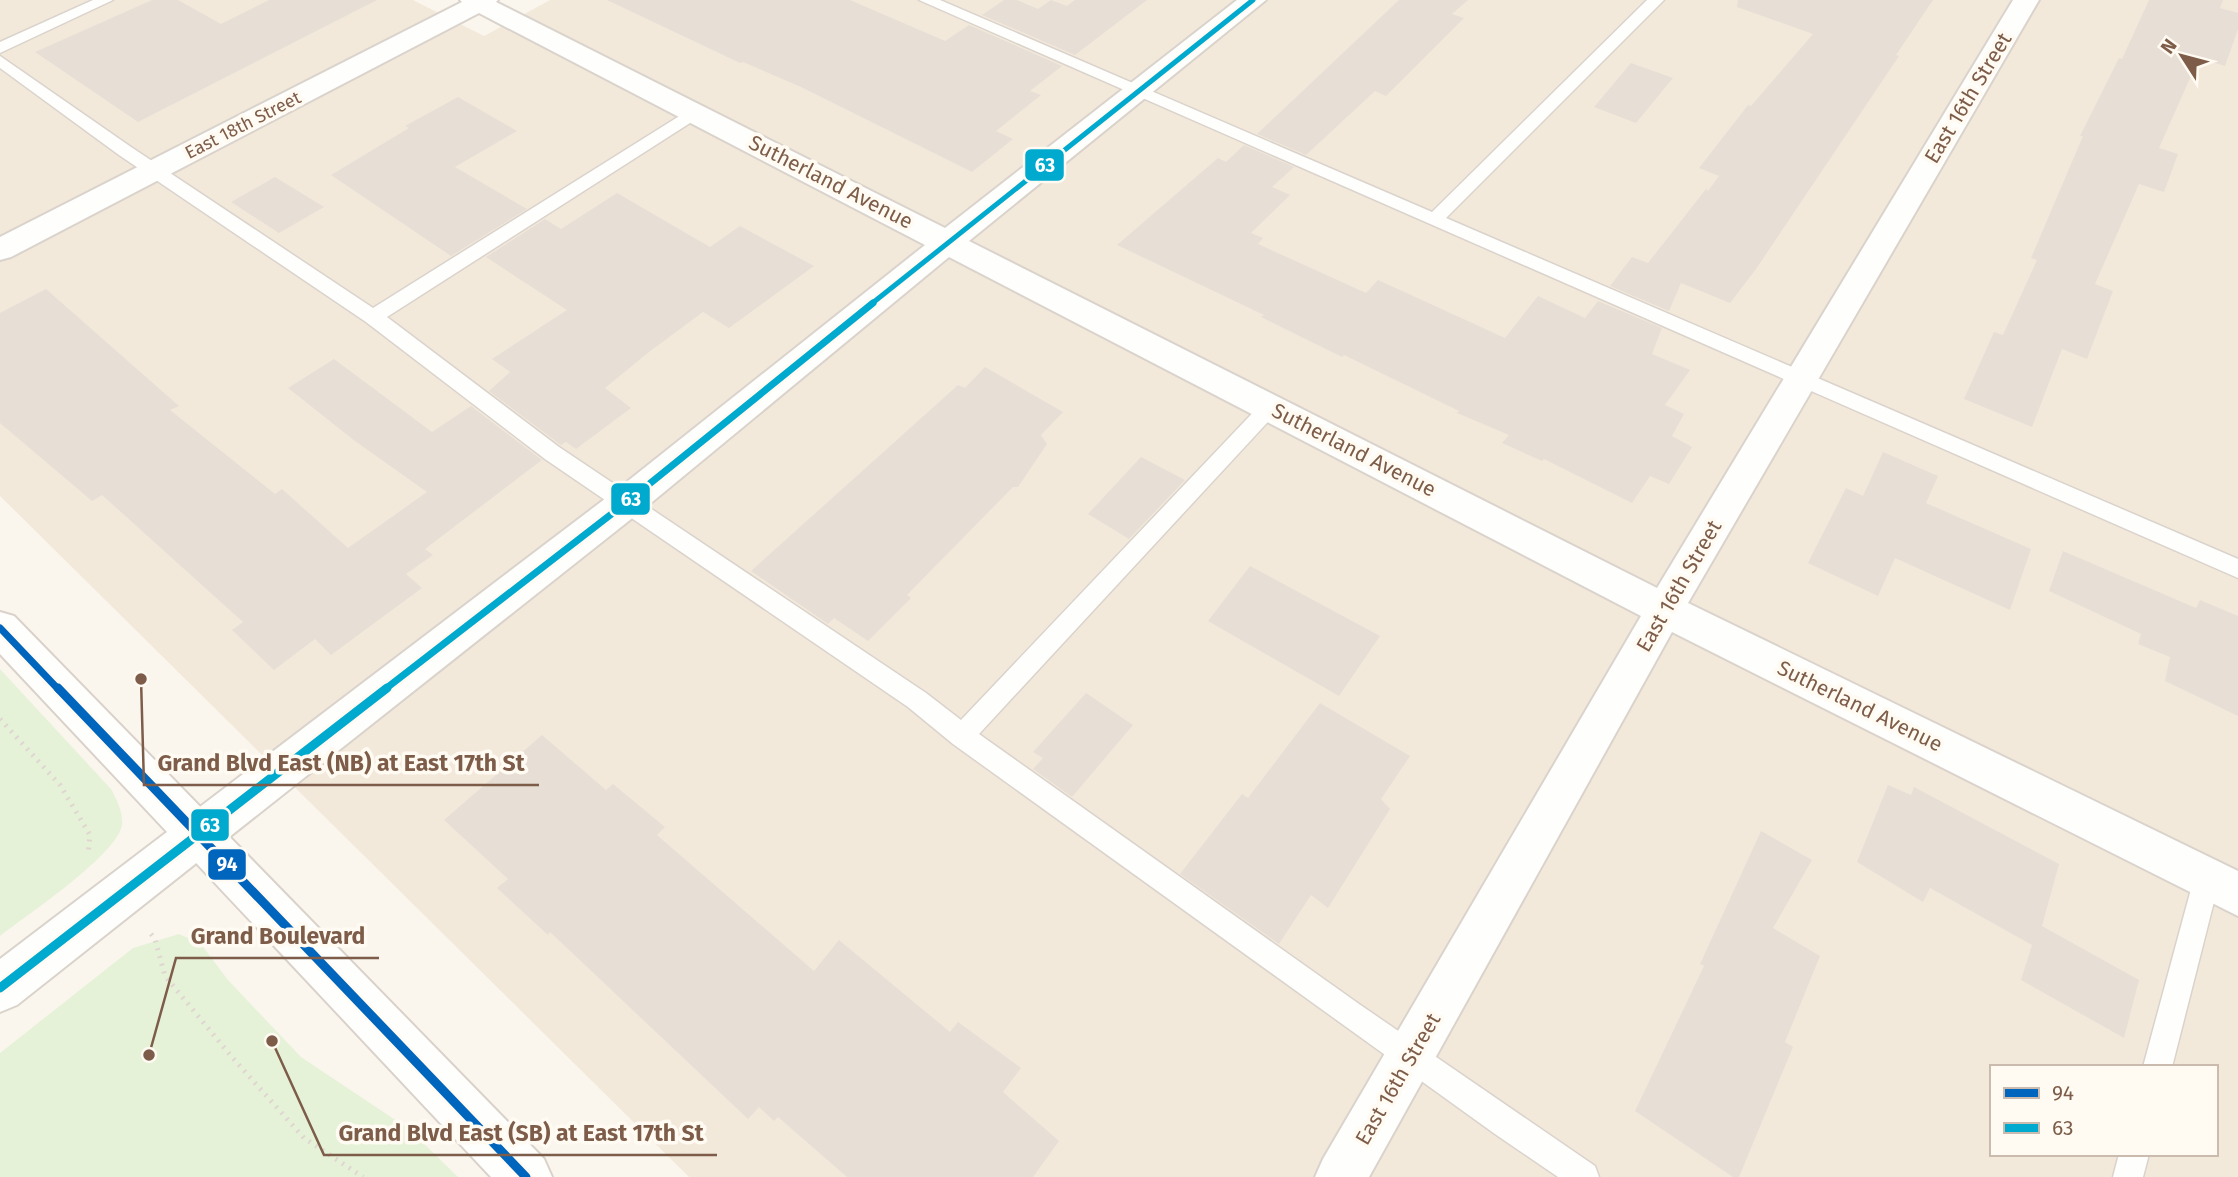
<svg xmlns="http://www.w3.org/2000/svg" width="2238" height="1177" font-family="'Fira Sans',sans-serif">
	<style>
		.residential { fill: #f3e9db; fill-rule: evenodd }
		.green { fill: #e6f2d8 }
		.building { fill: #e7ded5 }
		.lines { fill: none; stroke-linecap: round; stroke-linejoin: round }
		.lane-casing { stroke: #dad3cc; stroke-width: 3 }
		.street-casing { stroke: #dad3cc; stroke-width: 4 }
		.secondary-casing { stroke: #dad2ca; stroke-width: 4 }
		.path { stroke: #dfd6d1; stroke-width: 5; stroke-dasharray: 2 6; stroke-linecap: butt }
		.lane { fill: #fefefc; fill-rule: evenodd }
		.street { fill: #fefefc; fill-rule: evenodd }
		.secondary { fill: #fefefc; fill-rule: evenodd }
		.bus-1-far1-casing { stroke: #fffaf2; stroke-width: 12 }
		.bus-1-casing { stroke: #fffaf2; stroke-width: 14 }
		.bus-2-far2-casing { stroke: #fffaf2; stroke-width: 9 }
		.bus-2-far1-casing { stroke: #fffaf2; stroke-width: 12 }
		.bus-2-casing { stroke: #fffaf2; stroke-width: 14 }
		.bus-1-far1 { stroke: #0065bd; stroke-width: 7 }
		.bus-1 { stroke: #0065bd; stroke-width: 9 }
		.bus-2-far2 { stroke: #00a9ce; stroke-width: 5 }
		.bus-2-far1 { stroke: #00a9ce; stroke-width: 7 }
		.bus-2 { stroke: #00a9ce; stroke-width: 9 }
		.labels { text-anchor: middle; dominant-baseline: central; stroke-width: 7; stroke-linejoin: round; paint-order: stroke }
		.far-street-label { font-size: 18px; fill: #7d5d49; stroke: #fffaf2 }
		.street-label { font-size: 21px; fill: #7d5d49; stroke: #fffaf2 }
		.leader { fill: none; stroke: #7d5d49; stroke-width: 2.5 }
		.callout-dot { fill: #7d5d49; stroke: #fffaf2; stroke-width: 2.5 }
		.callout-label { font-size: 23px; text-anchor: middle; font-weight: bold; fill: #7d5d49; stroke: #fffaf2; stroke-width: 7; stroke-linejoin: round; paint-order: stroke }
		.line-badge { stroke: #fffaf2; stroke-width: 2.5 }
		.badge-label { font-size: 19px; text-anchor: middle; font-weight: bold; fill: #fff }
	</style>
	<rect width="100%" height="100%" fill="#faf6ee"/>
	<path class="residential" d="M0,0h413l71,36 66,-36h1688v1177h-1549l-689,-681zM1991,1067h224v87h-224z"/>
	<path class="green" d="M0,669l111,120c6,11 12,23 11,36 -4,29 -96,91 -122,111z
		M179,934l22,10 27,36 73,77 108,72 49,48h-458v-124l133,-105z"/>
	<path class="building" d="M152,0h26l43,24 48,-24h108l-239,122 -103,-70z
		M607,0h243l95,41 24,-16 93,41 -32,25 11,4 -45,36 17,8 -41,33 -171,-85 -58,-25 -3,1z
		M1004,0h13l21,9 13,-9 16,6 8,-6h72l-72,55 -93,-40z
		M1399,0h69l-16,14 12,4 -78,78 -11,-5 -69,64 -49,-21z
		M1738,0h195l-37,55 3,1 -143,213 -26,34 -49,-20 -12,28 -59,-25 22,-29 16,6 58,-74 2,2 11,-15 -20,-8 49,-63 3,1 62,-72 -76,-27z
		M2149,0h74l-3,8 18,5v16l-13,37 -26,-8 -40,90 19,6 -14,38 -25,-8 -44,100 18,7 -26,68 -25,-10 -30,78 -68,-28 30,-67 9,3 34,-75 -6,-2 52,-122h-3l39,-78 3,1z
		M1631,63l42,15 -37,45 -42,-16z
		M458,97l59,34 -62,36 72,42 -76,47 -120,-81 78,-47 -4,-2z
		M1244,145l50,22 -22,20 18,8 -39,38 12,5 -5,6 108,49 12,-13 127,58 33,-42 47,22 13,-17 64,27 -10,26 38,16 -25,35 19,9 -12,22 20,11 -23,37 -19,-8 -18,27 -88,-44 -2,2 -40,-18 7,-8 -52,-22 2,-2 -115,-56 -2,2 -81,-40 3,-2 -147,-70 101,-87 8,4z
		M275,177l49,30 -45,26 -48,-31z
		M617,193l93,54 30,-21 74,40 -85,62 -26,-16 -54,40 -44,36 26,20 -55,41 -10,-7 -5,3 -72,-54 21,-19 -18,-13 75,-49 -81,-53 59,-38 16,10z
		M46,289l133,117 -9,4 105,84 7,-5 66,59 79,-56 -72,-51 -67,-53 46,-29 98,73 39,-26 71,54 -117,89 8,6 -27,19 16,14 -91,67 -16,-16 -41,31 -42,-40 11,-8 -141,-127 -10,6 -92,-78v-110z
		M985,367l78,45 -22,23 6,9 -29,43h-5l-106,108 4,3 -43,43 -34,-23 -6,6 -77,-53 207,-186 7,3z
		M1883,452l55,24 -12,27 105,46 -21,61 -115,-52 -17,38 -70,-33 38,-75 17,8z
		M1141,457l44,23 -56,59 -41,-25z
		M2063,551l133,57 4,-8 38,16v100l-73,-35 5,-24 -32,-13 3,-10 -92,-43z
		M1250,566l130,70 -41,60 -131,-75z
		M1086,693l47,32 -61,72 -39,-28 10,-11 -10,-6z
		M1320,703l90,53 -29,43 9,10 -62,99 -17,-13 -32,49 -99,-70 62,-80 6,4z
		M542,735l64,55 7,-6 52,43 -8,8 157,136 25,-31 111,92 8,-10 63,46 -18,24 56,49 -26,36h-186l-69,-60 -4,4 -15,-14 -11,12 -198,-187 -2,3 -51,-47 11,-9 -64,-59z
		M1888,785l23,10 3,-8 145,77 -17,62 97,54 -15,58 -103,-58 11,-35 -102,-57 -7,14 -66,-40z
		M1761,831l51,29 -39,68 47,28 -35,86 8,5 -54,130h-6l-98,-66 69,-145 -4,-2z"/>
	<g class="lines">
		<g class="lane-casing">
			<path id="lane" d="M93,0h20l-113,53v-11z
				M919,0h21l492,212 215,-212h17l-218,218 792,341v19z
				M0,56l131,91 242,161 316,-198h12l2,3 -2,3 -314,201 172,130 367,246 35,27 302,-318 7,-2 7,2 3,5 -3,5 -298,322 380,270 236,162 4,11h-41l-63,-43 -542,-390 -45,-37 -363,-248 -179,-137 -247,-167 -119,-87z
				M2207,865l9,4 4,9 -48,189h-29l51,-189 4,-9z
				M2119,1154h30l-6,23h-30z"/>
		</g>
		<g class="street-casing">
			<path id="street" d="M460,0h38l-2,2 449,226 292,-228h29l-297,241 688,347 356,-588h26l-351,603 550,268v45l-566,-284 -303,545h-54l8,-18 318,-543 -692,-359 -309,255 -623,493 -17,7v-53l614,-467 311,-247 -446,-232 -468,244 -11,3v-23l462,-235z"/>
		</g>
		<g class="secondary-casing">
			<path id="secondary" d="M0,612l14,4 530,543 8,18h-61l-491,-523z"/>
		</g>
		<path class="path" d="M0,719l60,66 30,50 -2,20
			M151,934l4,5 10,37 66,80 73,82 59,39"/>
		<use href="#lane" class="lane"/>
		<use href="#street" class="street"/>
		<use href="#secondary" class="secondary"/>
		<g class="bus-1-far1-casing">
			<path id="bus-1-far1" d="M0,628l59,62"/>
		</g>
		<g class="bus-1-casing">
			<path id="bus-1" d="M58,688l468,489"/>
		</g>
		<g class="bus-2-far2-casing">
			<path id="bus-2-far2" d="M870,305l383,-305"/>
		</g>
		<g class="bus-2-far1-casing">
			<path id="bus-2-far1" d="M384,690l243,-188 246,-199"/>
		</g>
		<g class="bus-2-casing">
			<path id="bus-2" d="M0,988l387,-300"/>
		</g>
		<use href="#bus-1-far1" class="bus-1-far1"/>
		<use href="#bus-1" class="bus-1"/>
		<use href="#bus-2-far2" class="bus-2-far2"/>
		<use href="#bus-2-far1" class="bus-2-far1"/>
		<use href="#bus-2" class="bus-2"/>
	</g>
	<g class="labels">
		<g class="far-street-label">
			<text transform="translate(243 125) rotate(-27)">East 18th Street</text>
		</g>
		<g class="street-label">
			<text transform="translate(1968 98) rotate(-59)">East 16th Street</text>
			<text transform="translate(831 182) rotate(27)">Sutherland Avenue</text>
			<text transform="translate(1354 450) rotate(27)">Sutherland Avenue</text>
			<text transform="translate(1679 586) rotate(-60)">East 16th Street</text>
			<text transform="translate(1860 706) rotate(26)">Sutherland Avenue</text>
			<text transform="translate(1398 1079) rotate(-60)">East 16th Street</text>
		</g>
	</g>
	<path class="leader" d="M141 679L144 785H539M149 1055L176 958H379M272 1041L324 1155H717"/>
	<g class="callout-dot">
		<circle cx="141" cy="679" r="7"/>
		<circle cx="149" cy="1055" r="7"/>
		<circle cx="272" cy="1041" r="7"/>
	</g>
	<g class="callout-label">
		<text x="341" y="771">Grand Blvd East (NB) at East 17th St</text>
		<text x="278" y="944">Grand Boulevard</text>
		<text x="521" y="1141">Grand Blvd East (SB) at East 17th St</text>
	</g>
	<g class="line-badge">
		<rect x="1024" y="148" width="41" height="34" rx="7" fill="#00a9ce"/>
		<rect x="610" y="482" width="41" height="34" rx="7" fill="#00a9ce"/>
		<rect x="190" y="808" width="40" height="34" rx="7" fill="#00a9ce"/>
		<rect x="207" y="848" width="40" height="33" rx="7" fill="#0065bd"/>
	</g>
	<g class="badge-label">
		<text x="1045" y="172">63</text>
		<text x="631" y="506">63</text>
		<text x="210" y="832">63</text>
		<text x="227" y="871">94</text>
	</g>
	<rect x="1990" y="1065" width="228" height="91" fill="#fffaf2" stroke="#cbbbae" stroke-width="2"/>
	<rect x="2004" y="1088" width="35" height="10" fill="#0065bd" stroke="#cbbbae" stroke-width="2"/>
	<text x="2052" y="1100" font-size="21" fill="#7d5d49">94</text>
	<rect x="2004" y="1123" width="35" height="10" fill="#00a9ce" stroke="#cbbbae" stroke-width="2"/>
	<text x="2052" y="1135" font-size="21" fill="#7d5d49">63</text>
	<g transform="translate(2182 56) rotate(306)" stroke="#fffaf2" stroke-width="5" paint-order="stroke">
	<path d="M0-5L12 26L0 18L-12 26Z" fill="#7d5d49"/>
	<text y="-10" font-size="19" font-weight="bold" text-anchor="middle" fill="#7d5d49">N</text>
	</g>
</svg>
